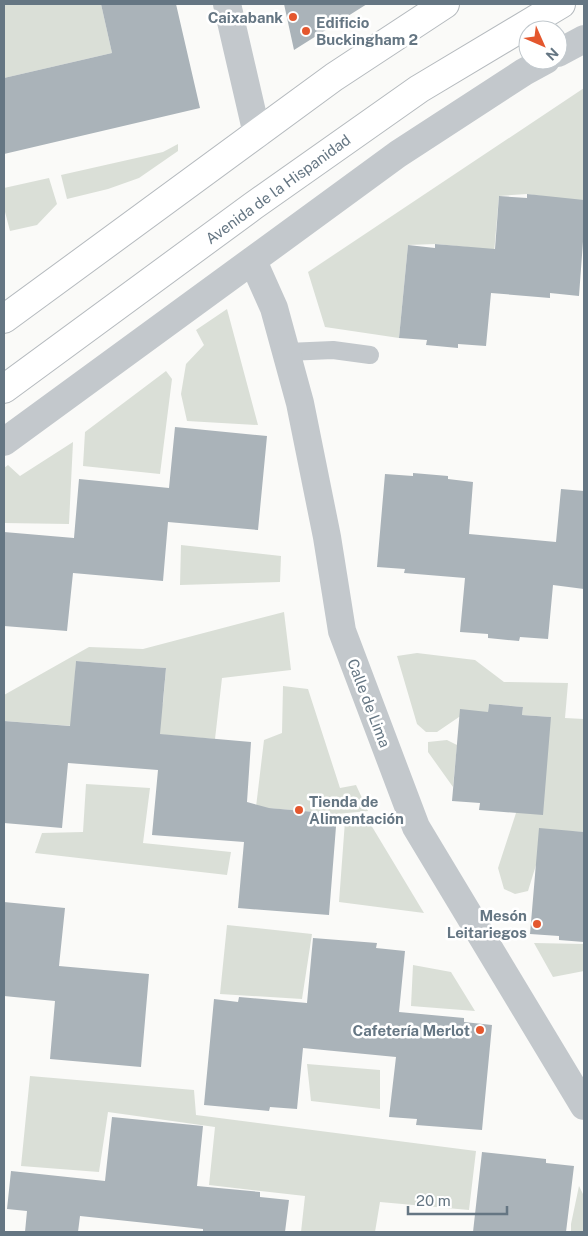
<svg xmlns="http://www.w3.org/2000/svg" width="588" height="1236" font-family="'Public Sans',sans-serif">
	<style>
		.green { fill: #dadfd7 }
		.building { fill: #aab3b9 }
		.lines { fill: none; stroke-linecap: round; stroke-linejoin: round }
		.primary-casing { stroke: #b5babe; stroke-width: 30 }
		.service { stroke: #c3c8cc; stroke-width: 18 }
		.minor { stroke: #c3c8cc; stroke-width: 28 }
		.primary { stroke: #fff; stroke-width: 28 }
		.poi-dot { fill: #e4572e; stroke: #fff; stroke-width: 2 }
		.labels { text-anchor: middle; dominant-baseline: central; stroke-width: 5; stroke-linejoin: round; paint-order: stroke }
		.poi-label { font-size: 15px; font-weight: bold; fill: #657683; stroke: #fff; text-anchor: end }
		.street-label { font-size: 15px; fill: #657683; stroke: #fff }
	</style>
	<rect width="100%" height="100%" fill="#fafaf8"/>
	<path class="green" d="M4,4h97l11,49 -108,25z
		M584,88v114l-57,-8 -28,2 -5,57 -27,-6 -31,-3 -28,1 -9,93 -74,-11 -17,-55z
		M178,144v7l-39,27 -31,11 -41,10 -6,-24 102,-23z
		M49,178l8,26 -20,21 -27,6 -6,-23v-20z
		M227,309l31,116 -71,-4 -6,-27 5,-30 18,-19 -8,-15z
		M166,371l6,8 -12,95 -77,-8 2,-34z
		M73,442l-4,82 -65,-1v-55l4,-3 12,11z
		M181,545l100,11 -1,26 -100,3z
		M284,612l7,58 -69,8 -7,61 -74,-6 22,-30 3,-35 -90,-7 -4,65 -68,-5v-26l85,-48 54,2z
		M417,653l58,7 29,22 64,1 -3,35 19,1v113l-17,-1 -31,34 -8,26 -13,3 -11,-5 -6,-21 18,-55v-7l35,-89 -29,-2 1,-8 -34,-3 -1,8 -29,5 -22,15h-11l-9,-8 -20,-68z
		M283,686l25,3 32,99 16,-3 12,26 -31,3 -81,-7 8,-67 18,-7z
		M447,740l10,5 -4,42 -25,-35v-10z
		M86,784l64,4 -7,55 88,9 -4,23 -192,-22 7,-20 41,-1z
		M345,821l26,4 53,88 -85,-11z
		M227,925l85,9 -10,65 -82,-5z
		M534,943l50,1v27l-31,6z
		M413,965l38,7 24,39 -64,-5z
		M307,1064l73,6v39l-69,-8z
		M30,1076l164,14 2,25 280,36 -7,59 -89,-8 -5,30h-74l4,-36 -96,-11 6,-58 -107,-15 -9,60 -78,-6z
		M579,1186l5,10v36h-13v-8z"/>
	<path class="building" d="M101,4h75l24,104 -196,46v-76l108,-25z
		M284,4h83l-73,46z
		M527,194l57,6v28l-5,68 -29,-3v5l-59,-5 -5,53 -28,-2v4l-32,-3 1,-5 -28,-2 9,-93 27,3v-4l60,5 4,-53 28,2z
		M175,427l92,9 -9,94 -90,-8 -5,59 -90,-8 -6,58 -63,-5v-94l70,6 5,-59 90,9z
		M413,473l35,3v3l25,3 -4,52 87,8 5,-53 23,2v98l-31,-4 -5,54 -28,-2 -1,4 -31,-3v-4l-28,-2 5,-54 -61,-5 1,-4 -28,-2 8,-93 28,2z
		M76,661l90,7 -6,66 91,8 -4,60 22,6 68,6 -8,101 -91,-7 6,-66 -92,-7 6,-65 -90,-7 -6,65 -58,-5v-102l66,5z
		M489,704l34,3 -1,8 29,2 -8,98 -64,-5 1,-7 -28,-2 8,-92 28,3z
		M539,828l45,4v110l-25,-2v-4l-29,-2z
		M4,902l61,6 -6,58 90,8 -8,93 -91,-8 5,-58 -51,-5z
		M313,938l64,5 -1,5 29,3 -6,61 65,6v4l28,3 -10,105 -66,-5 1,-6 -28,-2 7,-60 -93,-9 -6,61 -27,-2 -1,4 -65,-6 10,-106 24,3 1,-5 68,6z
		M112,1117l91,9 -6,60 63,6v5l29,3 -4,32h-82v-3l-123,-13 -2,16h-53l2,-21 -20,-2 4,-38 94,10z
		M482,1152l64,7v4l28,3 -8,66h-93z"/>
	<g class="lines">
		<g class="primary-casing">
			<path id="primary" d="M4,319l330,-242 111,-73
				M4,389l249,-183 166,-117 142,-85"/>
		</g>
		<path class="service" d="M287,352l46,-2 37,5"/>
		<path class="minor" d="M227,4l30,130
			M558,53l26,-14
			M253,261l21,47 26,95 27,134 15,94 74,196 168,279
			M4,442l394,-288 126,-82 22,-12"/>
		<use href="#primary" class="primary"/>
	</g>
	<g class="poi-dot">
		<circle cx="293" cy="17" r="5"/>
		<circle cx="306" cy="31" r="5"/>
		<circle cx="299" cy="810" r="5"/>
		<circle cx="537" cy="924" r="5"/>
		<circle cx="480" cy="1030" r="5"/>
	</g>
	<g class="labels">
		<g class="poi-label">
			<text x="283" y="17">Caixabank</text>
			<text x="316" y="22" text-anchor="start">Edificio<tspan x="316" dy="17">Buckingham 2</tspan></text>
			<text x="309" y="801" text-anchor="start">Tienda de<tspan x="309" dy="17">Alimentación</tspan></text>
			<text x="527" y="915">Mesón<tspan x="527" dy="17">Leitariegos</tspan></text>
			<text x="470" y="1030">Cafetería Merlot</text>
		</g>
		<g class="street-label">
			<text transform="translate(278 189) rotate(-36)">Avenida de la Hispanidad</text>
			<text transform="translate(369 703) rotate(69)">Calle de Lima</text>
		</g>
	</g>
	<rect width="588" height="1236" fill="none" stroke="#657683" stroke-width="10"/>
	<g transform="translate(543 45) rotate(135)"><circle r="24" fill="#ffffff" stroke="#c1c8cd"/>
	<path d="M0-4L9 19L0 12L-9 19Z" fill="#e4572e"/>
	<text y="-8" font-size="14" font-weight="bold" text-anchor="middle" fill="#657683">N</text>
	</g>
	<path d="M408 1206v8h99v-8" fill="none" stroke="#657683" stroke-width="2.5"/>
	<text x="416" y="1206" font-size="15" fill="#657683" stroke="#ffffff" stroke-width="4" paint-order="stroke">20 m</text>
</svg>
